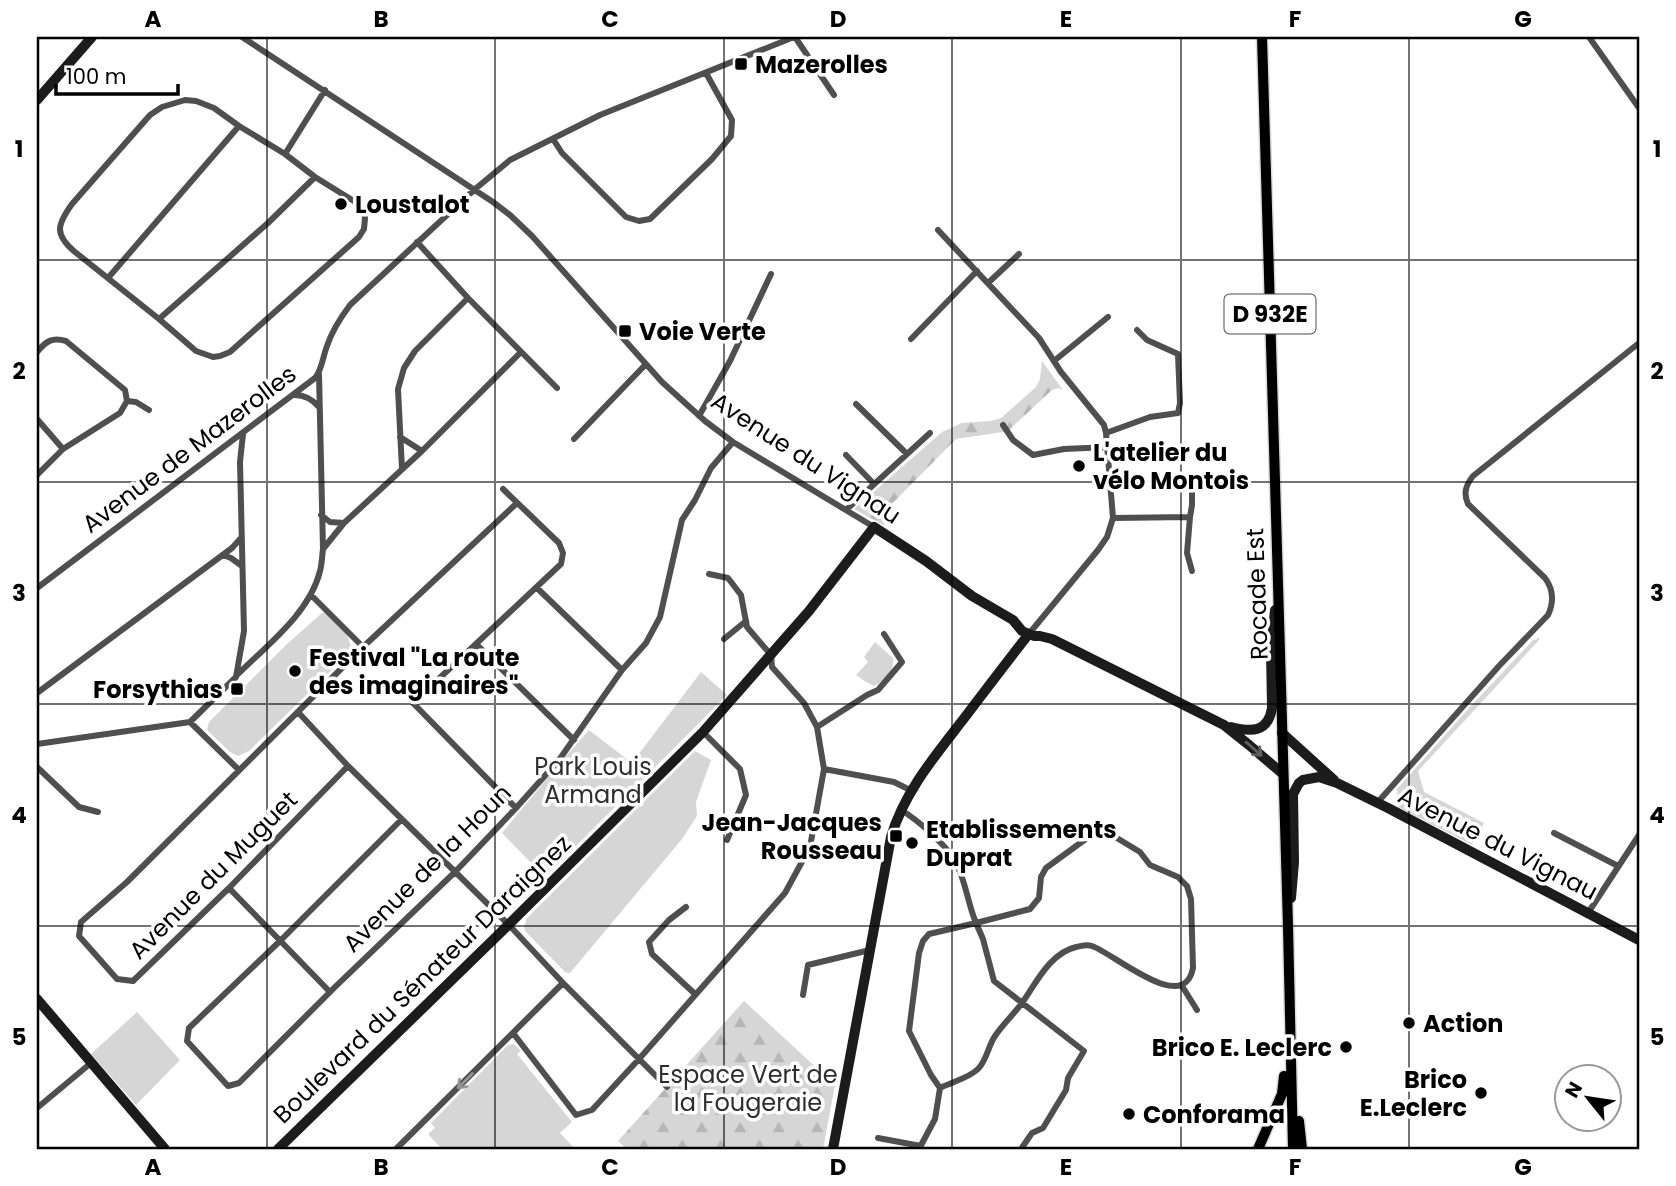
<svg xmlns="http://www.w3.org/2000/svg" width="1676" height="1186" font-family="Poppins,sans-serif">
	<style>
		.green { fill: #d6d6d6 }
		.forest { fill: url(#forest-firs) }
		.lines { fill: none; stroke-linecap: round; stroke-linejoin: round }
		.primary-casing { stroke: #dbdbdb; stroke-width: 13 }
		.street { stroke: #4f4f4f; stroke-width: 6 }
		.secondary { stroke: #1c1c1c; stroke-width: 10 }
		.primary { stroke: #000; stroke-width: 10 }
		.oneway { stroke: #606060 }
		.oneway2 { stroke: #959595 }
		.grid { fill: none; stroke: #000; stroke-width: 2; stroke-opacity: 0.55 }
		.poi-dot { fill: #000; stroke: #fff; stroke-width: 2.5 }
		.labels { text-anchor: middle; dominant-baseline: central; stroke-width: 7; stroke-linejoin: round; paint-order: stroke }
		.shield { fill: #fff; stroke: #4c4c4c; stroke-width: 2 }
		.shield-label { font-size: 23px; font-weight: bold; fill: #000 }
		.poi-label { font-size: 24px; font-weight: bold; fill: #000; stroke: #fff; text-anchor: start }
		.street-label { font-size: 24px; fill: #000; stroke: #fff }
		.park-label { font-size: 24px; fill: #2d2d2d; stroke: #fff }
		.neatline { fill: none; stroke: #000; stroke-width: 2.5 }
		.grid-label { font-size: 23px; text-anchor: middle; font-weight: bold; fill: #000 }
	</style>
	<defs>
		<pattern id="forest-firs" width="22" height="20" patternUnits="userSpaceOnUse" patternTransform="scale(1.75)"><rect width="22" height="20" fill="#d6d6d6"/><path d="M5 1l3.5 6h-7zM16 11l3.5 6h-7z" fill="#b6b6b6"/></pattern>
	</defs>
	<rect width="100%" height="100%" fill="#fff"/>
	<path class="green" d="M325,612l22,23 4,11 -3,8 -99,97 -11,5 -8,-4 -23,-22 2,-8 77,-77 36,-32z
		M1538,637l2,2 -122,132 6,21 60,31 -12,22 -74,-38 -1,-18 72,-81 65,-69 2,1z
		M875,642l18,16c1,14 -6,23 -19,28l-8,-4 -10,-7 12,-13 -4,-5z
		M701,672l26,23 -182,182 -43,-44 52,-63 35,-40 43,33z
		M695,751l16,9 -15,42 1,14 -15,23 -112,134 -5,-1 -40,-41 -1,-4 3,-9z
		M137,1012l43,48 -44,45 -45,-51z
		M514,1044l7,7 -4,3 55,68 -12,11 15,16h-133l-14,-15 7,-6 -4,-5 77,-78z"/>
	<path class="forest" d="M1042,361l21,29 -5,-2 -6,2 -42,39 -7,3 -47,7 -71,72 -2,8 2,7 -31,-17 88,-77 20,-9 29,-2 10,-3 35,-31 4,-8z
		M744,1001l91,84 -12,64h-196l-9,-8z"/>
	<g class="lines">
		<g class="primary-casing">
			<path id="primary" d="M1262,37l26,889 5,223
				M1299,1121l3,28
				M1258,1149l24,-55 2,-18"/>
		</g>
		<path class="street" d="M242,37l251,165 17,13 22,21 130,146 43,39 28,21 141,85
			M795,37l39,58
			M1589,37l50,71
			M185,100l11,1 18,7 25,18 46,28 30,23 42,26 6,8 2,7 -1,11 -5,8 -129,115 -10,4 -7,1 -17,-6 -37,-32 -84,-67c-21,-18 -18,-27 -3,-48l78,-89 12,-8z
			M553,139l9,14 64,64 13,4 11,-2 62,-60 19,-23 1,-16 -26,-47
			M285,154l40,-64
			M938,230l101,108 22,34 43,53 2,8 7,85 -6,19 -9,13 -70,85
			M417,242l51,56 89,90
			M108,278l131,-152
			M988,283l31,-29
			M159,319l109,-96 47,-46
			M911,339l66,-68
			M37,352c9,-11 15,-15 29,-11l59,49 2,11 -7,12 -57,36 -26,26
			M1054,361l54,-44
			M295,395c10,0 18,5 24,12
			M127,401l9,1 13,8
			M856,404l51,50
			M699,416l31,-55 41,-87
			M37,419l26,30
			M1003,425l10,15 20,15 31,-6 45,-2
			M1106,433l44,-16 28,-4 2,-10 -2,-49 -31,-14 -10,-10
			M400,437l22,14
			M574,439l72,-75
			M846,455l28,29
			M402,469l-4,-80 6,-21 11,-17 53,-53
			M503,489l56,54 4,10 -2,11 -148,139 103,105
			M846,510l84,-77
			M321,515l9,7 14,1
			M1190,517l-3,36 5,18
			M1113,518l77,-1 2,-12v-15
			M323,549l21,-26 78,-72 99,-99
			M223,555l8,3 11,8
			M37,588l278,-210c7,-8 8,-22 12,-32 5,-15 14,-29 23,-41l124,-115 36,-30 90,-45 194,-78
			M537,588l85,82
			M311,595l52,52
			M724,639l22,-18
			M476,644l98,96
			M237,675c29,-29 73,-62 83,-104 2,-7 2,-15 3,-22l-4,-175
			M37,693l195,-145 9,-10
			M298,712l50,54 161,159 54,58 104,104
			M190,722l49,48
			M817,727l50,-32 11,-5 24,-28 -18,-28
			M703,732l37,37 6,26 -19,45
			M37,744l153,-22 46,-45 8,-46 -4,-169 3,-28
			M348,766l-119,122 -96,93 -16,-2 -38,-43 2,-14 46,-40 236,-235 154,-144
			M37,767l42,40 19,5
			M824,769l70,13 18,9
			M1377,803l122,-137 49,-51c6,-13 6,-25 -3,-37l-77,-74c-5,-11 -2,-19 5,-28l166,-133
			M901,810c17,10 48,37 56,55 9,18 11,39 19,58l-47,11 -6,7 -4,12 -10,78 22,44 9,13 -5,31 -16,30
			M402,819l-122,122 -91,87 -2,13 41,45 11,-3 96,-96 120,-115 61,-64 43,-48 63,-90 24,-27 14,-26 22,-97 13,-20 16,-32 22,-26
			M1554,833l64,33
			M229,888l101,104
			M686,907l-17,13 -20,22 3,12 43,40
			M1588,913l51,-78
			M1182,986l15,24
			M803,995l5,-30 62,-15
			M513,1033l63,82 16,-5 47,-51 146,-166 25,-46 14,-78 -7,-42 -13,-24 -32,-36 -1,-12 -24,-28 -6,-32 -13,-17 -19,-4
			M940,1088c12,-6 29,-10 38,-19 9,-9 10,-23 17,-33 8,-12 19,-22 27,-33 14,-20 28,-50 54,-56 6,-1 10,-3 16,-1 23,8 92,70 101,22l-2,-69 -4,-13 -9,-9 -28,-12 -10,-13 -33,-20 -13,1 -48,35 -5,9 -2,21 -9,11 -54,14 7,16 11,42 90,70 -16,27 -2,12 -23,38 -11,5 -11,16
			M37,1108l54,-45
			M878,1138l43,8
			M396,1149l167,-166"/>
		<path class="secondary" d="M37,100l55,-63
			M1231,727c20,5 37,6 41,-19l-1,-58 4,-40
			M1282,733l52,47
			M1291,898l3,-36 -1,-68 6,-11 4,-3 16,-3 18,6 51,25 251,132
			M37,999l128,150
			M278,1149l219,-213 206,-204 106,-121 65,-84 52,34 46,35 41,24 9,11 12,5h6l12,3 172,86 25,20 34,29
			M833,1149l58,-312c13,-44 43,-80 71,-116 22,-29 44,-58 66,-86"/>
		<use href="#primary" class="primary"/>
	</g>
	<defs><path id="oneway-shaft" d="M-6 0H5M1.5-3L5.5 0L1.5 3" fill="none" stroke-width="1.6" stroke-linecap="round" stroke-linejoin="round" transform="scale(1.75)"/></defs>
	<use class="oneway" href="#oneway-shaft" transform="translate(1254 749) rotate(41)"/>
	<use class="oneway2" href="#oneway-shaft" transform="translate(465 1081) rotate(135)"/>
	<path class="grid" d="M267,37v1112M495,37v1112M724,37v1112M952,37v1112M1181,37v1112M1409,37v1112M37,260h1602M37,482h1602M37,704h1602M37,926h1602"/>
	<g class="poi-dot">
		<rect x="734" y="57" width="14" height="14" rx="3.5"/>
		<circle cx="341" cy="204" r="7"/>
		<rect x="618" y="324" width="14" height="14" rx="3.5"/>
		<circle cx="1079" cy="466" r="7"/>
		<circle cx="295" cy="671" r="7"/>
		<rect x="230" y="682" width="14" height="14" rx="3.5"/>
		<rect x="889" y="829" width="14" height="14" rx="3.5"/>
		<circle cx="912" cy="843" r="7"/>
		<circle cx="1409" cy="1023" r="7"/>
		<circle cx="1346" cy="1047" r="7"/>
		<circle cx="1481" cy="1093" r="7"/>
		<circle cx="1129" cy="1114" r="7"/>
	</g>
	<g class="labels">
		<rect class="shield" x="1224.5" y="294.5" width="91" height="39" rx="5"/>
		<g class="shield-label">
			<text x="1270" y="314">D 932E</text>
		</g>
		<g class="poi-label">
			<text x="755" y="64">Mazerolles</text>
			<text x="355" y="204">Loustalot</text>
			<text x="639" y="331">Voie Verte</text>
			<text x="1093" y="452">L'atelier du<tspan x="1093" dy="28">vélo Montois</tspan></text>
			<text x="309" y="657">Festival "La route<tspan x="309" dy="28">des imaginaires"</tspan></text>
			<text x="223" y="689" text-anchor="end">Forsythias</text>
			<text x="882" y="822" text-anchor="end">Jean-Jacques<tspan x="882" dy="28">Rousseau</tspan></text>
			<text x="926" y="829">Etablissements<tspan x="926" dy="28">Duprat</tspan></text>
			<text x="1423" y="1023">Action</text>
			<text x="1332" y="1047" text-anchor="end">Brico E. Leclerc</text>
			<text x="1467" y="1079" text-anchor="end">Brico<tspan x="1467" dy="28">E.Leclerc</tspan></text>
			<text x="1143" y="1114">Conforama</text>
		</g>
		<g class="street-label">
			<text transform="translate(189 449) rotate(-37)">Avenue de Mazerolles</text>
			<text transform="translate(806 458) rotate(33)">Avenue du Vignau</text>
			<text transform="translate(1257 594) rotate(-92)">Rocade Est</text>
			<text transform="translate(1498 843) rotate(27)">Avenue du Vignau</text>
			<text transform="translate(427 868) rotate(-45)">Avenue de la Houn</text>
			<text transform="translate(213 875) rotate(-45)">Avenue du Muguet</text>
			<text transform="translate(422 979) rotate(-44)">Boulevard du Sénateur Daraignez</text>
		</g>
		<g class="park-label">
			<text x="593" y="766">Park Louis<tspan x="593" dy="28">Armand</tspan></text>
			<text x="748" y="1074">Espace Vert de<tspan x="748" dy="28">la Fougeraie</tspan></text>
		</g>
	</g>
	<rect width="1676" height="1186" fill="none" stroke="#ffffff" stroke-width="77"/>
	<g transform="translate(1588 1098) rotate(300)"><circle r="33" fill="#ffffff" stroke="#999999" stroke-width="2"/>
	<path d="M0-5L12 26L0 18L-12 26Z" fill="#000000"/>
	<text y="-10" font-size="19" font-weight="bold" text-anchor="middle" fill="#000000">N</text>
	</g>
	<path d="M56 84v10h122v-10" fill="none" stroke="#000000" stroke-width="3.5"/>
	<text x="66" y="84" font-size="21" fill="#000000" stroke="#ffffff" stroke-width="5" paint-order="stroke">100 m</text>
	<rect x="38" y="38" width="1600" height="1110" class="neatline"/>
	<g class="grid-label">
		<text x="153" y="27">A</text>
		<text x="381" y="27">B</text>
		<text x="610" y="27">C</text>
		<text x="838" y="27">D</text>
		<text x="1066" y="27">E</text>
		<text x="1295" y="27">F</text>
		<text x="1523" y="27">G</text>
		<text x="19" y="157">1</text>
		<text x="1657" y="157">1</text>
		<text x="19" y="379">2</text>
		<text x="1657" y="379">2</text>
		<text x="19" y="601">3</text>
		<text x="1657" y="601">3</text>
		<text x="19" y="823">4</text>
		<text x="1657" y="823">4</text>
		<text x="19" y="1045">5</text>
		<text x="1657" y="1045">5</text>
		<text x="153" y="1175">A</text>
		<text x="381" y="1175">B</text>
		<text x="610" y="1175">C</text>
		<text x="838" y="1175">D</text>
		<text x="1066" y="1175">E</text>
		<text x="1295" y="1175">F</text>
		<text x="1523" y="1175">G</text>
	</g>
</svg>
